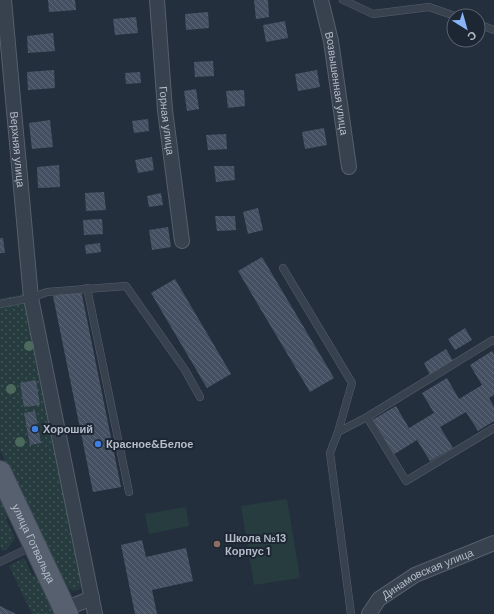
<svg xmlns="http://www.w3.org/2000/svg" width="494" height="614" font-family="'DM Sans',sans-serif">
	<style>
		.grass { fill: url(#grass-dots) }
		.pitch { fill: #263c3f }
		.building { fill: url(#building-back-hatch) }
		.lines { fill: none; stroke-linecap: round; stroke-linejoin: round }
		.lane-casing { stroke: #565f6c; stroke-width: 8 }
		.street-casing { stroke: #565f6c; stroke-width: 16 }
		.primary-casing { stroke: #414a57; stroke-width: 24 }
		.lane { stroke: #38414e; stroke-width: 7 }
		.street { stroke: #38414e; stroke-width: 14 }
		.primary { stroke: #56606e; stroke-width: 22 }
		.tree { fill: #4b6a5d }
		.shop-dot { fill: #3f7fe0; stroke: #1d2633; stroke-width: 1.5 }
		.education-dot { fill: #8d6e63; stroke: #1d2633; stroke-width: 1.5 }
		.labels { text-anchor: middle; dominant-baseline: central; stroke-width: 4; stroke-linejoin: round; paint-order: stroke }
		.street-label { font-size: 11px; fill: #b4bcc9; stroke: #1d2633 }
		.poi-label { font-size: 11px; font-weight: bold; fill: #b4bcc9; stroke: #1d2633; text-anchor: start }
	</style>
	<defs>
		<pattern id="grass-dots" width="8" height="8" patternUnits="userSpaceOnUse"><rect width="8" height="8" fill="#263c3f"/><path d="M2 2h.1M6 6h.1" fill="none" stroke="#435659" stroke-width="1.8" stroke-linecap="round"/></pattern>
		<pattern id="building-back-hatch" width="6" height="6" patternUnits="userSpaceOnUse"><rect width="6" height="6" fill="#455162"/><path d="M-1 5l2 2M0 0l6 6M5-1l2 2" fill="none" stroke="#5d6877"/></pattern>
	</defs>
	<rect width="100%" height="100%" fill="#242f3e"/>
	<path class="grass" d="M24,294l59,286 -2,8 -7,3 -8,-4 -66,-137v-151z
		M0,499l4,2 5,10 -3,8 9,19 -8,11 -5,2 -2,-5z
		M24,558l8,17 8,4 16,35h-24l-23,-48z"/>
	<path class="pitch" d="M287,499l13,79 -46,7 -13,-79z
		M186,507l3,19 -40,8 -4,-20z"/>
	<path class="building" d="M48,0h27l1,10 -27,2z
		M254,0h14l1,17 -13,2z
		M208,12l1,16 -23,2 -1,-16z
		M136,17l2,16 -23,2 -2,-16z
		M285,21l3,17 -22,4 -3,-17z
		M53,33l2,18 -27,2 -1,-17z
		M213,61l1,15 -19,1 -1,-15z
		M54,70l1,18 -27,2 -1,-18z
		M317,70l3,17 -22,4 -3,-17z
		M140,72l1,11 -15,1 -1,-11z
		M196,89l3,20 -12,2 -3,-20z
		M244,90l1,16 -17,2 -2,-17z
		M148,119l1,12 -15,2 -2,-12z
		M50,120l3,27 -21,2 -3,-26z
		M324,128l3,17 -22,4 -3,-17z
		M226,134l1,15 -19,1 -2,-15z
		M152,157l2,13 -16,3 -3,-13z
		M59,165l1,22 -22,1 -1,-21z
		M214,166h20l1,14 -19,2z
		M104,192l2,18 -20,1 -1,-18z
		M161,193l2,12 -14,2 -2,-11z
		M258,208l5,22 -15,4 -5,-22z
		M215,216h20l1,14 -19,1z
		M102,219l1,15 -19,1 -1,-15z
		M168,227l3,20 -19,3 -3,-20z
		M0,238h3l2,15h-5z
		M100,243l1,9 -15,2 -1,-9z
		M262,257l72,121 -24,14 -72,-121z
		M175,279l56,95 -24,14 -56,-95z
		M81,290l40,197 -28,5 -40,-196z
		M465,328l7,12 -17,10 -7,-11z
		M446,349l7,12 -23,14 -6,-12z
		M492,351l2,3v41l-5,3 5,9v14l-16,10 -12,-19 -26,15 13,21 -23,13 -13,-21 -24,15 -21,-35 24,-14 13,22 25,-15 -12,-20 25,-15 12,21 23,-14 -12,-20z
		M36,380l4,25 -16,2 -4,-24z
		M35,411l6,32 -11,2 -6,-32z
		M142,540l4,17 40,-9 7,33 -41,9 5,24h-22l-14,-69z
		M0,606l16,8h-16z"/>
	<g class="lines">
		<g class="lane-casing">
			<path id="lane" d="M343,0l30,14 56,-7 26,9
				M478,24l16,6
				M283,268l69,115 -14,49 -8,21 21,161
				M87,288l42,204
				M0,304l31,-6 16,-6 79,-6 59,84 15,27
				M367,417l39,64 88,-53
				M338,432l29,-15 126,-77 1,1
				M0,562l33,-16"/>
		</g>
		<g class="street-casing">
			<g id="street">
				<path id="s1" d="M4,0l27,298 64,316"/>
				<path id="s2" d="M157,0l8,110 17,131"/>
				<path id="s3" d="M321,0l10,41 18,126"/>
				<path d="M65,609l27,-11"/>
				<path id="s4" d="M369,614l10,-15 36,-24 79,-32"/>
			</g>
		</g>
		<g class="primary-casing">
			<g id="primary">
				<path id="s5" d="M0,472l67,142"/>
			</g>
		</g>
		<use href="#lane" class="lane"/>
		<use href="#street" class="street"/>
		<use href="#primary" class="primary"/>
	</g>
	<g class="tree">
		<circle cx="29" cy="346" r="5"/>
		<circle cx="11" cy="389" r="5"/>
		<circle cx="20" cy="442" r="5"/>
	</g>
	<g class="shop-dot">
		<circle cx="35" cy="429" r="4"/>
		<circle cx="98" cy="444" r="4"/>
	</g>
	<circle class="education-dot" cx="217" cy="544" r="4"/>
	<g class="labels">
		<g class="street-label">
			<text stroke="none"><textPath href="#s3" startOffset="85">Возвышенная улица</textPath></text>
			<text stroke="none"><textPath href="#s2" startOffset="121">Горная улица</textPath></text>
			<text stroke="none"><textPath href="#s1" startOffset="150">Верхняя улица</textPath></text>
			<text stroke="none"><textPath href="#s5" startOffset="79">улица Готвальда</textPath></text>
			<text stroke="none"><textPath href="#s4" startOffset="73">Динамовская улица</textPath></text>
		</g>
		<g class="poi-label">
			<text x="43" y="429">Хороший</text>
			<text x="106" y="444">Красное&amp;Белое</text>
			<text x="225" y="538">Школа №13<tspan x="225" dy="13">Корпус 1</tspan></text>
		</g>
	</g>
	<g transform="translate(466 28) rotate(143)"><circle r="19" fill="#1d2633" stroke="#59626f"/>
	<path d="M0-3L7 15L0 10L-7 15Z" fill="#8ab4f8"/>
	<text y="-6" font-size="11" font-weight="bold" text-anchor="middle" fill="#b4bcc9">С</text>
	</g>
</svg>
